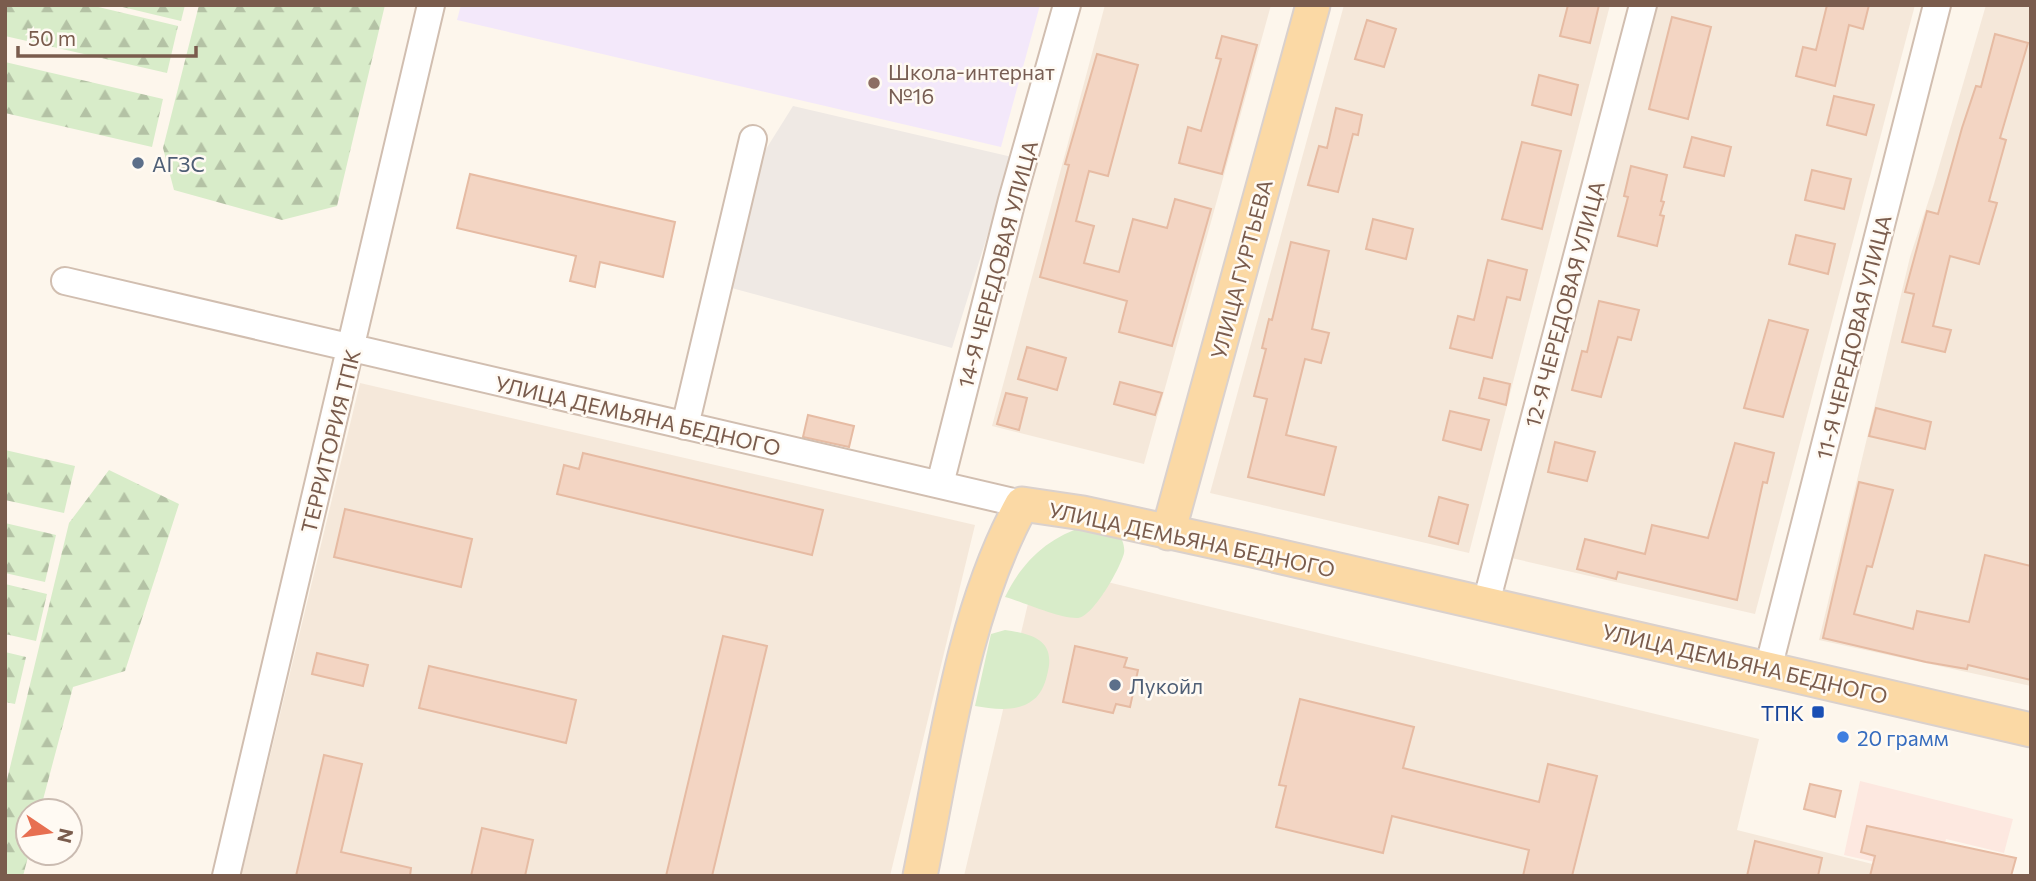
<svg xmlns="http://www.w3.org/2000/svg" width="2036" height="881" font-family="Commissioner,sans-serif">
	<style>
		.residential { fill: #f5e8da }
		.commercial { fill: #fde8e0 }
		.industrial { fill: #efe9e4 }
		.education { fill: #f3e8fa }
		.green { fill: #d8ecc9 }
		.forest { fill: url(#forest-firs) }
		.building { fill: #f3d5c3; stroke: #e6bba3; stroke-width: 2 }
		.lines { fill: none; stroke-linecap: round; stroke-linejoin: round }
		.minor-casing { stroke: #d1beb0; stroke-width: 30 }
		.major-casing { stroke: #dad1cd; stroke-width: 37 }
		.minor { stroke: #fff; stroke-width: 26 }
		.major { stroke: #fbd9a5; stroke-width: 33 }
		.education-dot { fill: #8d6e63; stroke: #fffaf3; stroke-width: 2.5 }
		.service-dot { fill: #5c6f8a; stroke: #fffaf3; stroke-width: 2.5 }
		.transit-dot { fill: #1a4fb4; stroke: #fffaf3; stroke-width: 2.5 }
		.shop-dot { fill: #3f7fe0; stroke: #fffaf3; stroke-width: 2.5 }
		.labels { text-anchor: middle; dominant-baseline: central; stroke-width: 5; stroke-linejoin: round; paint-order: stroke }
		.education-label { font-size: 21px; fill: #785e54; stroke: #fffaf3; text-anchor: start }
		.service-label { font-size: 21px; fill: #4e5e75; stroke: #fffaf3; text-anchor: start }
		.street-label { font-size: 21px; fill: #7a5c4d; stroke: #fffaf3 }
		.transit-label { font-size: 21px; fill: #164399; stroke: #fffaf3; text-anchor: end }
		.shop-label { font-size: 21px; fill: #366cbe; stroke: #fffaf3; text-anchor: start }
	</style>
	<defs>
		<pattern id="forest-firs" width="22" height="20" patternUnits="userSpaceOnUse" patternTransform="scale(1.75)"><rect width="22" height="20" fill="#d8ecc9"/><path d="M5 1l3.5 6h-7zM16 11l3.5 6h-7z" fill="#b4c2a5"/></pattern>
	</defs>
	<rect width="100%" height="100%" fill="#fdf6ec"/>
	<path class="residential" d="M1105,5h166l-127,459 -152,-38z
		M1344,5h266l-141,548 -259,-60z
		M1654,5h261l-160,609 -248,-57z
		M1986,5h45v681l-212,-46 91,-383 24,-73z
		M360,383l615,142 -85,351h-649z
		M1037,565l722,174 -22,91 183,46h-956z"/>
	<path class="commercial" d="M1860,781l153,38 -9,34 -58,-14 -9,37 -93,-21z"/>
	<path class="industrial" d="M793,106l219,51 -60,191 -224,-61 28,-122z"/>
	<path class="education" d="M461,5h579l-39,142 -544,-127z"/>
	<path class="green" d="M1086,526c10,2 29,2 35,12 2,3 4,11 3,15 -3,14 -31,64 -46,65 -18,1 -55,-16 -73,-21 17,-35 43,-60 81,-71z
		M1005,630c27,4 50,10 43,41 -2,10 -6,23 -15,29 -16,13 -40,9 -58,6l16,-72z"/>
	<path class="forest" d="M5,5h85l88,21 -11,47 -162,-37z
		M114,5h71l-4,16z
		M199,5h186l-48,201 -55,14 -108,-30 -11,-42z
		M5,62l158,37 -11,48 -147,-34z
		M5,450l70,16 -11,47 -59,-13z
		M109,470l70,34 -54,167 -52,16 -33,124h-12l1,42 -6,23h-18v-88l64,-265z
		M5,523l51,12 -11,47 -40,-9z
		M5,584l42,10 -11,47 -31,-7z
		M5,652l21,5 -11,47 -10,-2z"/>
	<path class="building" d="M1568,5h31l-9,38 -30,-7z
		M1827,5h42l-6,24 -14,-4 -14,61 -39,-10 7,-29 13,3z
		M1672,17l39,10 -23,92 -39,-10z
		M1367,20l29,9 -12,38 -29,-8z
		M1995,34l33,9 -28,95 6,2 -17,61 8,2 -18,61 -29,-8 -17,70 18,4 -6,22 -43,-10 12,-48 -9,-2 22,-81 11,3 24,-86 14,-42 5,1z
		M1222,36l35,9 -35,129 -43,-11 9,-36 13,4 20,-72 -5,-1z
		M1097,54l41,11 -30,111 -19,-5 -13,50 18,5 -10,37 35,9 14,-53 34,9 8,-29 36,10 -39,137 -53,-14 8,-31 -87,-24 29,-112 -4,-1z
		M1539,75l39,10 -7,30 -39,-10z
		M1834,96l40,9 -8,30 -39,-10z
		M1336,108l26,7 -4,20 -5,-1 -15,58 -30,-7 11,-39 8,2z
		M1692,137l39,10 -7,29 -40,-9z
		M1522,142l39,9 -19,78 -40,-10z
		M1631,166l36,9 -6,26 3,1 -4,13 4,1 -7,30 -39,-10 10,-39 -4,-1z
		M1812,170l39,9 -7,30 -39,-9z
		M470,174l205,48 -12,55 -63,-15 -5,25 -25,-6 6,-25 -119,-28z
		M1373,219l40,10 -7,30 -40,-10z
		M1796,235l39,9 -7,30 -39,-10z
		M1291,242l38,9 -17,78 17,4 -8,30 -16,-4 -19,76 50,12 -12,48 -76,-18 19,-78 -13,-3 12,-47 -4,-1 7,-29 3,1z
		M1488,260l39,10 -7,30 -13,-3 -15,61 -42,-10 8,-32 16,4z
		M1599,301l40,9 -8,30 -13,-3 -17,60 -29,-7 10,-39 5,1z
		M1769,320l39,10 -25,87 -39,-9z
		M1027,347l39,11 -9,32 -39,-11z
		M1484,378l26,6 -4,21 -27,-7z
		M1120,382l42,11 -7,22 -41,-11z
		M1006,393l21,5 -8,32 -22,-6z
		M1876,408l55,14 -6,27 -56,-13z
		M1450,411l39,9 -8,30 -38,-10z
		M808,415l46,11 -5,21 -46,-10z
		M1555,442l40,10 -8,29 -39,-9z
		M1735,443l39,10 -7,30 -4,-1 -26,118 -119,-28 -2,7 -39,-10 8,-30 60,15 7,-29 56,13z
		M583,453l240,57 -11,45 -255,-61 7,-29 15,4z
		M1859,482l34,8 -21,77 -5,-1 -13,48 59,15 4,-18 52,11 16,-67 46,11v114l-63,-15 -1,4 -41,-7 -103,-24z
		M1439,497l29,8 -10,39 -29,-8z
		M345,509l127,30 -11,48 -127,-30z
		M723,636l44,10 -55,230h-46z
		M1075,646l52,12 -3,9 14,3 -8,37 -14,-3 -3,9 -50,-11z
		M317,653l51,12 -5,21 -51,-12z
		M429,666l147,34 -10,43 -147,-35z
		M1300,699l114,28 -11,41 136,34 9,-38 49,12 -25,100h-49l6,-26 -137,-34 -9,37 -107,-26 10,-41 -7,-1z
		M324,755l38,9 -21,88 70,16 -1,8h-114z
		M1810,784l31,7 -6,26 -31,-8z
		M1867,826l149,32 -5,18h-141l5,-20 -14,-4z
		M482,828l51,12 -8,36h-54z
		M1755,841l67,17 -4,18h-71z"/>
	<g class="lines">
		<g class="minor-casing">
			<path id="minor" d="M65,281l957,223
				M685,426l68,-287
				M940,484l72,-284 55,-195
				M1486,603l157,-598
				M1768,669l169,-664
				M226,876l205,-871"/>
		</g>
		<g class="major-casing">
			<path id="major" d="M1168,533l145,-528
				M920,876c25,-122 42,-263 102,-372l61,9 169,37 779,180"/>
		</g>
		<use href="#minor" class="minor"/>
		<use href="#major" class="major"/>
	</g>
	<circle class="education-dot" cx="874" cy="83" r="7"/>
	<g class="service-dot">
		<circle cx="138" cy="163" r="7"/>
		<circle cx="1115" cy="685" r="7"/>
	</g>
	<rect class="transit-dot" x="1811" y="705" width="14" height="14" rx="3.5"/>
	<circle class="shop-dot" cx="1843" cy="737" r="7"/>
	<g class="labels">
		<g class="education-label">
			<text x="888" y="71">Школа-интернат<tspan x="888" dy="24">№16</tspan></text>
		</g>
		<g class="service-label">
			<text x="152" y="163">АГЗС</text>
			<text x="1129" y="685">Лукойл</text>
		</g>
		<g class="street-label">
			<text transform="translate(997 264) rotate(-75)">14-Я ЧЕРЕДОВАЯ УЛИЦА</text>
			<text transform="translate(1241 269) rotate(-75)">УЛИЦА ГУРТЬЕВА</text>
			<text transform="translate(1564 304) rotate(-75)">12-Я ЧЕРЕДОВАЯ УЛИЦА</text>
			<text transform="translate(1853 337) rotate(-76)">11-Я ЧЕРЕДОВАЯ УЛИЦА</text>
			<text transform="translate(638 415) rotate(13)">УЛИЦА ДЕМЬЯНА БЕДНОГО</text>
			<text transform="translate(330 441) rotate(-76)">ТЕРРИТОРИЯ ТПК</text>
			<text transform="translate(1192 539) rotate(12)">УЛИЦА ДЕМЬЯНА БЕДНОГО</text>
			<text transform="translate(1745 663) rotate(13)">УЛИЦА ДЕМЬЯНА БЕДНОГО</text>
		</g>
		<g class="transit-label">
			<text x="1804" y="712">ТПК</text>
		</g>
		<g class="shop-label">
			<text x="1857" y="737">20 грамм</text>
		</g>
	</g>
	<rect width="2036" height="881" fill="none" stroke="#7a5c4d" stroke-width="14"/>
	<g transform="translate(49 832) rotate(103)"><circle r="33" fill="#fffaf3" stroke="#cabbb1" stroke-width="2"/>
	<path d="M0-5L12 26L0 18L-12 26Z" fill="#e76f51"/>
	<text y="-10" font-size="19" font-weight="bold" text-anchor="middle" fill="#7a5c4d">N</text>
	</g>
	<path d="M18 46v10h178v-10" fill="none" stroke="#7a5c4d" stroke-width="3.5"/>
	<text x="28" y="46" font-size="21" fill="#7a5c4d" stroke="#fffaf3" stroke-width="5" paint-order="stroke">50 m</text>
</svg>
